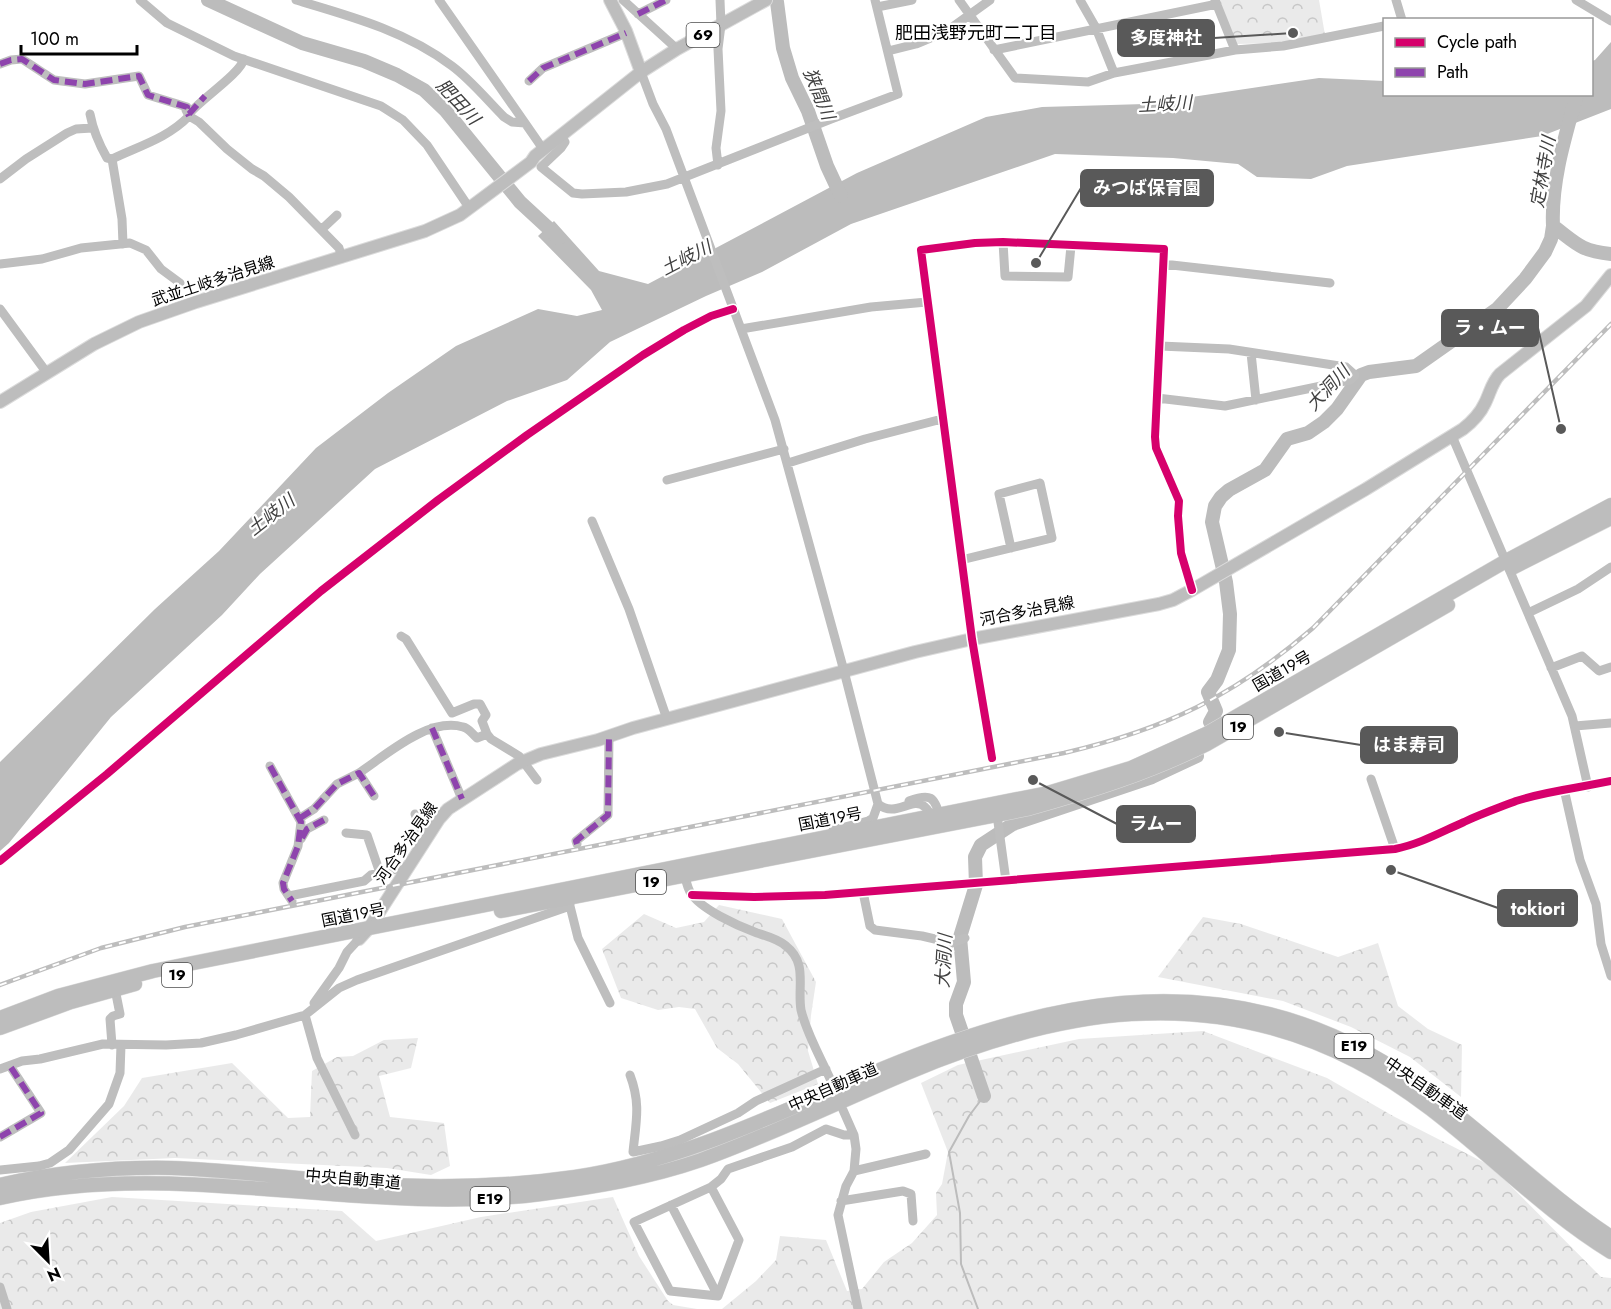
<svg xmlns="http://www.w3.org/2000/svg" width="1611" height="1309" font-family="Jost,'Noto Sans JP',sans-serif">
	<style>
		.forest { fill: url(#forest-crowns) }
		.water { fill: #bcbcbc }
		.lines { fill: none; stroke-linecap: round; stroke-linejoin: round }
		.stream { stroke: #bcbcbc; stroke-width: 2 }
		.river { stroke: #bcbcbc; stroke-width: 14 }
		.major-casing { stroke: #dbdbdb; stroke-width: 14 }
		.highway-casing { stroke: #dbdbdb; stroke-width: 15 }
		.minor { stroke: #bebebe; stroke-width: 9 }
		.major { stroke: #bdbdbd; stroke-width: 12 }
		.highway { stroke: #bdbdbd; stroke-width: 14 }
		.rail-casing { stroke: #bdbdbd; stroke-width: 4.5 }
		.rail { stroke: #fff; stroke-width: 2; stroke-dasharray: 7; stroke-linecap: butt }
		.quiet { stroke: #8e44ad; stroke-width: 6; stroke-dasharray: 12 6; stroke-linecap: butt }
		.cycleway-casing { stroke: #fff; stroke-width: 11 }
		.cycleway { stroke: #d6006c; stroke-width: 8 }
		.labels { text-anchor: middle; dominant-baseline: central; stroke-width: 4.5; stroke-linejoin: round; paint-order: stroke }
		.shield { fill: #fff; stroke: #4c4c4c; stroke-width: 1.5 }
		.shield-label { font-size: 15px; font-weight: bold; fill: #000 }
		.street-label { font-size: 16px; fill: #000; stroke: #fff }
		.neighbourhood-label { font-size: 18px; fill: #000; stroke: #fff }
		.water-label { font-size: 18px; font-style: italic; fill: #404040; stroke: #fff }
		.leader { fill: none; stroke: #595959; stroke-width: 2 }
		.callout-dot { fill: #595959; stroke: #fff; stroke-width: 2 }
		.callout { fill: #595959; stroke: #595959; stroke-width: 2 }
		.callout-label { font-size: 18px; text-anchor: middle; font-weight: bold; fill: #fff }
	</style>
	<defs>
		<pattern id="forest-crowns" width="20" height="18" patternUnits="userSpaceOnUse" patternTransform="scale(1.5)"><rect width="20" height="18" fill="#eaeaea"/><path d="M2 6a3 3 0 1 1 6 0M12 15a3 3 0 1 1 6 0" fill="none" stroke="#c7c7c7"/></pattern>
	</defs>
	<rect width="100%" height="100%" fill="#fff"/>
	<path class="forest" d="M1219,0h100l6,35 -44,8 -45,1z
		M719,905l63,14 34,63 -5,33 -3,36 10,33 -48,19 -32,-39 -21,-16 -22,-39 -16,-2 -21,3 -37,-12 -19,-49 42,-35 32,14 28,-6z
		M1203,917l38,7 97,33 40,-14 20,63 30,23 34,16 -1,52 -51,-40 -59,-30 -68,-26 -125,-24z
		M1203,1031l124,47 66,38 98,50 110,111 10,1v31h-889l34,-28 20,-21 4,-24 46,4 21,51 15,-2 22,-27 28,-19 25,-28 -1,-22 6,-9 6,-32 -27,-69 37,-18 121,-26z
		M418,1038l-7,30 -32,8 11,41 54,6 6,43 -19,9 -44,-7 -212,-10 -110,5 59,-57 18,-28 90,-15 56,55 22,-1 2,-46 25,-14 16,-1 31,-16z
		M112,1197l230,14 34,30 105,-24 132,-20 26,59 29,45 5,4 24,4h-697v-86l31,-11z"/>
	<path class="water" d="M1611,42v67l-69,27 -195,30 -36,13 -54,-2 -19,-13 -65,-6 -118,-4 -204,70 -89,48 -56,24 -96,46 -43,38 -60,21 -132,68 -115,105 -38,41 -111,102 -102,126 -9,8v-89l155,-153 64,-58 97,-103 72,-55 68,-47 82,-37 39,7 25,-6 -11,-20 -53,-54 16,-15 45,50 49,13 209,-111 129,-56 56,-10 103,-3 174,-26 65,3v13h208v-33l3,-1z"/>
	<g class="lines">
		<path class="stream" d="M978,1309l-17,-45 -1,-51 -11,-61 20,-36 15,-20"/>
		<path class="river" d="M208,0l94,43 62,18 33,14 27,15 22,21 74,91 39,36
			M777,2l6,46 9,30 16,33 19,55 14,30
			M1577,94c-12,43 -26,87 -24,132 23,17 27,25 58,28
			M1210,722l6,-11 -8,-19 9,-12 12,-30 1,-36 -4,-32 -14,-60 3,-16 6,-9 8,-7 36,-20 22,-31 21,-6 16,-11 13,-13 24,-34 8,-3 47,-6 81,-57 28,-30 20,-27 6,-13 2,-13
			M984,1096l-28,-81v-11l8,-22 -4,-45 16,-52 -1,-28 6,-12 32,-21 139,-47 45,-21"/>
		<g class="major-casing">
			<path id="major" d="M610,0l16,31 15,41
				M0,402l94,-58 45,-22 57,-20 229,-71 35,-16 71,-53 4,-6 106,-84 36,-23 89,-49
				M359,939l10,-11 70,-109 9,-10 69,-45 24,-10 57,-14 35,-12 282,-76 57,-13 187,-35 14,-4 19,-10 174,-101 97,-60c9,-7 17,-15 22,-26 5,-10 7,-21 15,-29l86,-68 25,-31"/>
		</g>
		<g class="highway-casing">
			<path id="highway" d="M1512,568l99,-50
				M501,911l526,-102c62,-17 122,-36 180,-65l241,-139
				M0,1018l58,-22 95,-25 895,-178 83,-25 75,-34 300,-173 105,-56
				M0,1028l71,-26 64,-18
				M0,1185c56,-13 114,-18 171,-17 66,2 132,12 197,16 69,4 138,3 207,-7 109,-16 207,-66 307,-108 158,-66 322,-104 482,-18 91,49 161,129 247,186
				M0,1198c179,-41 360,19 541,-4 54,-7 108,-16 160,-34 70,-25 137,-58 206,-87 150,-63 298,-90 449,-12 96,49 164,135 255,191"/>
		</g>
		<path class="minor" d="M140,0l27,23 67,33 147,50 22,14 24,25 39,58
			M296,0c54,16 110,31 156,66 19,14 35,34 52,51l8,5 13,1 18,26
			M439,0l86,123
			M623,0l54,49
			M959,0l56,78 73,4 26,-9 121,-23 48,-4 101,-20
			M1080,0l16,28 18,45
			M1215,0l20,50
			M1396,0l6,20
			M1576,0l35,21
			M877,7l35,-7
			M638,14l28,-14
			M994,50l223,-46
			M888,51l28,-7 31,-13 43,-31
			M0,64l11,-4 11,-1 32,21 31,4 54,-8 9,19 39,12 -1,3 3,6
			M641,72l12,32 13,25 109,291 69,251 34,133c18,15 34,-9 47,3 4,3 5,8 9,12
			M529,81l14,-13 83,-35
			M90,114c3,16 9,30 17,44l5,1c27,-13 56,-21 77,-43l10,6 28,27 25,20 12,7 25,21 50,51 3,10
			M189,114c12,-15 51,-40 55,-55
			M561,136l4,6 -4,6 -20,19 32,26 9,1 44,-2 41,-8 164,-65 67,-25 -23,-94
			M112,159l10,60 1,25
			M718,165l-2,-17 5,-37 -3,-62 3,-24 -1,-25
			M0,179l26,-20 41,-26 9,-4 16,-1
			M321,230l16,-15
			M1003,242l2,34 63,1 3,-31
			M0,264l42,-5 39,-11 49,-5 16,7 15,19 19,14
			M1163,264l167,19
			M0,309l47,64
			M741,329l130,-22 56,-5
			M1251,353l5,47
			M1157,398l68,8 125,-26 5,-5 -9,-8 -117,-18 -69,-3
			M1452,436l120,280 16,71
			M788,463l77,-24 77,-20
			M667,480l117,-31
			M592,521l37,88 38,110
			M961,560l91,-22 -12,-55 -41,11 12,54
			M1528,613l50,-24 33,-22
			M401,636l5,3 46,74 22,-9h6l6,11 -4,6 5,13
			M1551,668l31,-12 17,15 12,-4
			M1575,726l36,-3
			M432,728l30,71
			M992,758l-20,-119 -51,-389 54,-7 28,-1 161,7 -9,188 1,11 23,53 -1,15 3,37 11,37
			M270,766l31,56 -3,24 -15,37 1,6 8,12
			M359,773c27,-18 69,-56 104,-46 6,1 9,7 14,11l10,-4 4,5 28,17 18,24
			M1371,779l24,70
			M1564,789l16,71 16,44 5,40 10,32
			M909,801c21,-8 26,-5 31,17
			M415,814l8,20 4,4
			M997,815l9,66
			M300,818l14,-9 23,-25 22,-11 15,23
			M833,830l35,-9 5,-3 5,-14
			M346,833l21,2 13,38
			M301,839l6,-10 17,-9
			M577,844l-1,-3 32,-26 1,-79
			M0,861l107,-87 214,-183 117,-91 89,-65 116,-80 41,-25 27,-14 22,-7
			M684,870c1,7 3,16 6,22 10,17 48,34 67,41 9,3 21,6 29,13 22,17 11,41 15,64 6,25 21,50 31,73
			M863,892l7,34 5,4 47,6 30,7 13,-5
			M692,895l62,2 71,-2 570,-46c25,-5 46,-17 69,-27 17,-8 34,-14 52,-21 30,-10 63,-13 95,-20
			M289,896l75,-15 7,-6 38,-9
			M570,906l8,32 32,65
			M314,1003l25,-35 8,-16 12,-13
			M305,1015l12,43 38,77
			M112,1045l-2,-26 3,-3 7,-2 -5,-25
			M0,1069l22,-8 18,-2 63,-15 63,1 35,-2 35,-8 69,-20 34,-27 18,-8 213,-74v-12
			M630,1075c11,29 6,47 3,77l28,-6 19,-6 58,-27 18,-12 70,-32
			M843,1110l11,25 2,14 -2,22 -8,15 -8,29 20,94
			M0,1137l41,-24 -31,-47
			M0,1170l39,-4 11,-3 19,-13 40,-46 11,-31 1,-28
			M854,1171l72,-17
			M711,1187l-77,35 36,69 48,5 21,-56 -28,-53 10,-8 7,-10 64,-22 34,-18 18,6h10
			M841,1201l62,-10 8,3 2,27
			M671,1205l47,91
			M0,1287l7,22"/>
		<use href="#major" class="major"/>
		<use href="#highway" class="highway"/>
		<g class="rail-casing">
			<path id="rail" d="M0,985l101,-37 84,-21 879,-174c102,-24 170,-57 249,-125l298,-304"/>
		</g>
		<use href="#rail" class="rail"/>
		<path class="quiet" d="M638,14l28,-14
			M0,64l11,-4 11,-1 32,21 31,4 54,-8 9,19 39,12 -1,3 3,6
			M529,81l14,-13 83,-35
			M189,114l16,-18
			M432,728l30,71
			M270,766l31,56 -3,24 -15,37 1,6 8,12
			M300,818l14,-9 23,-25 22,-11 15,23
			M302,838l5,-9 17,-9
			M577,844l-1,-3 32,-26 1,-79
			M0,1137l41,-24 -31,-47"/>
		<g class="cycleway-casing">
			<path id="cycleway" d="M992,758l-20,-119 -51,-389 54,-7 28,-1 161,7 -9,188 1,11 23,53 -1,15 3,37 11,37
				M0,861l107,-87 214,-183 117,-91 89,-65 116,-80 41,-25 27,-14 22,-7
				M692,895l62,2 71,-2 570,-46c25,-5 46,-17 69,-27 17,-8 34,-14 52,-21 30,-10 63,-13 95,-20"/>
		</g>
		<use href="#cycleway" class="cycleway"/>
	</g>
	<g class="labels">
		<g class="shield">
			<rect x="686.5" y="23" width="33" height="24" rx="4.5"/>
			<rect x="1223" y="715" width="30" height="24" rx="4.5"/>
			<rect x="636" y="870" width="30" height="24" rx="4.5"/>
			<rect x="162" y="963" width="30" height="24" rx="4.5"/>
			<rect x="1334.5" y="1034" width="39" height="24" rx="4.5"/>
			<rect x="470.5" y="1187" width="39" height="24" rx="4.5"/>
		</g>
		<g class="shield-label">
			<text x="703" y="35">69</text>
			<text x="1238" y="727">19</text>
			<text x="651" y="882">19</text>
			<text x="177" y="975">19</text>
			<text x="1354" y="1046">E19</text>
			<text x="490" y="1199">E19</text>
		</g>
		<g class="street-label">
			<text transform="translate(213 281) rotate(-18)">武並土岐多治見線</text>
			<text transform="translate(1027 611) rotate(-11)">河合多治見線</text>
			<text transform="translate(1282 671) rotate(-30)">国道19号</text>
			<text transform="translate(830 819) rotate(-11)">国道19号</text>
			<text transform="translate(406 843) rotate(-55)">河合多治見線</text>
			<text transform="translate(353 915) rotate(-11)">国道19号</text>
			<text transform="translate(833 1087) rotate(-24)">中央自動車道</text>
			<text transform="translate(1426 1088) rotate(35)">中央自動車道</text>
			<text transform="translate(353 1179) rotate(5)">中央自動車道</text>
		</g>
		<g class="neighbourhood-label">
			<text x="976" y="33">肥田浅野元町二丁目</text>
		</g>
		<g class="water-label">
			<text transform="translate(819 94) rotate(68)">狭間川</text>
			<text transform="translate(458 102) rotate(47)">肥田川</text>
			<text transform="translate(1165 104) rotate(-3)">土岐川</text>
			<text transform="translate(1543 172) rotate(-80)">定林寺川</text>
			<text transform="translate(686 258) rotate(-27)">土岐川</text>
			<text transform="translate(1328 388) rotate(-47)">大洞川</text>
			<text transform="translate(271 515) rotate(-38)">土岐川</text>
			<text transform="translate(944 961) rotate(-87)">大洞川</text>
		</g>
	</g>
	<path class="leader" d="M1293 33L1214 38M1036 263L1081 188M1561 429L1538 328M1279 732L1361 745M1033 780L1117 824M1391 870L1498 908"/>
	<g class="callout-dot">
		<circle cx="1293" cy="33" r="6"/>
		<circle cx="1036" cy="263" r="6"/>
		<circle cx="1561" cy="429" r="6"/>
		<circle cx="1279" cy="732" r="6"/>
		<circle cx="1033" cy="780" r="6"/>
		<circle cx="1391" cy="870" r="6"/>
	</g>
	<g class="callout">
		<rect x="1118" y="20" width="96" height="36" rx="6"/>
		<rect x="1081" y="170" width="132" height="36" rx="6"/>
		<rect x="1442" y="310" width="96" height="36" rx="6"/>
		<rect x="1361" y="727" width="96" height="36" rx="6"/>
		<rect x="1117" y="806" width="78" height="36" rx="6"/>
		<rect x="1498" y="890" width="79" height="36" rx="6"/>
	</g>
	<g class="callout-label">
		<text x="1166" y="44">多度神社</text>
		<text x="1147" y="194">みつば保育園</text>
		<text x="1490" y="334">ラ・ムー</text>
		<text x="1409" y="751">はま寿司</text>
		<text x="1156" y="830">ラムー</text>
		<text x="1538" y="915">tokiori</text>
	</g>
	<rect x="1383" y="18" width="210" height="78" fill="#ffffff" stroke="#999999" stroke-width="1.5"/>
	<rect x="1395" y="38" width="30" height="9" fill="#d6006c" stroke="#999999" stroke-width="1.5"/>
	<text x="1437" y="48" font-size="18" fill="#000000">Cycle path</text>
	<rect x="1395" y="68" width="30" height="9" fill="#8e44ad" stroke="#999999" stroke-width="1.5"/>
	<text x="1437" y="78" font-size="18" fill="#000000">Path</text>
	<g transform="translate(48 1261) rotate(156)" stroke="#ffffff" stroke-width="4.5" paint-order="stroke">
	<path d="M0-4.5L10 22L0 15L-10 22Z" fill="#000000"/>
	<text y="-9" font-size="16" font-weight="bold" text-anchor="middle" fill="#000000">N</text>
	</g>
	<path d="M21 45v9h116v-9" fill="none" stroke="#000000" stroke-width="3"/>
	<text x="30" y="45" font-size="18" fill="#000000" stroke="#ffffff" stroke-width="4.5" paint-order="stroke">100 m</text>
</svg>
